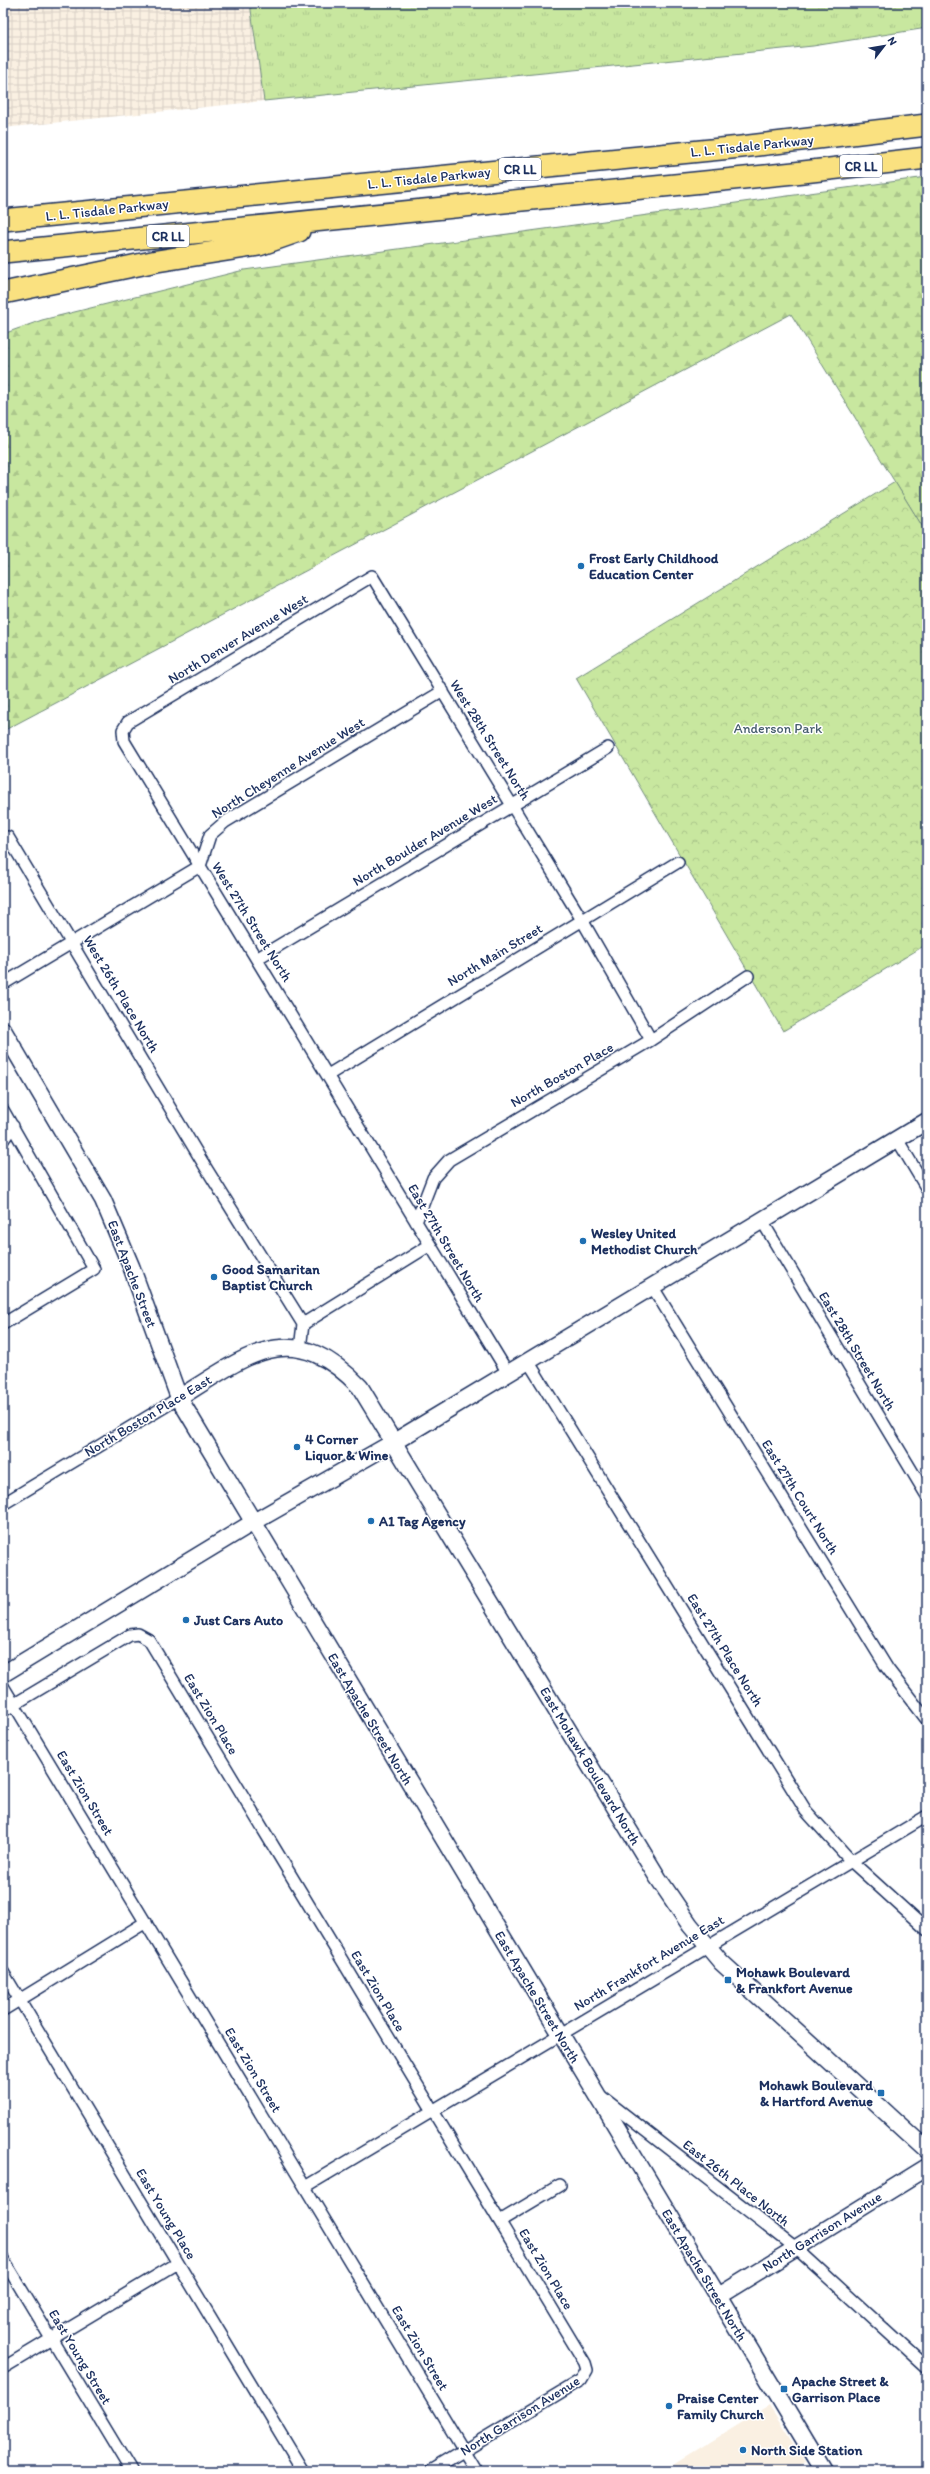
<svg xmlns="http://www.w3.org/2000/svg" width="930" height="2474" font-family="Itim,sans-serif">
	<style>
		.built { fill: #faf0e2 }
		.industrial { fill: url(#industrial-grid) }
		.grass { fill: url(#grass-tufts); stroke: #728b7e }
		.forest { fill: url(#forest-firs); stroke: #728b7e }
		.park { fill: url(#park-crowns); stroke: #728b7e }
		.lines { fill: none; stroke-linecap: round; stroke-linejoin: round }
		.street-casing { stroke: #1b2f5e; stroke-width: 14 }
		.secondary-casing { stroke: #1b2f5e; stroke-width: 19 }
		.highway-casing { stroke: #1b2f5e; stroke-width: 24 }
		.street { stroke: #fff; stroke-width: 11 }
		.secondary { stroke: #fff; stroke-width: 16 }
		.highway { stroke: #fae180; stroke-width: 21 }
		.poi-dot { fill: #1f6fb2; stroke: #fff; stroke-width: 1.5 }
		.labels { text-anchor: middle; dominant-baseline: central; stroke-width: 3; stroke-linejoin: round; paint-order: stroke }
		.shield { fill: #fff; stroke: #5f6d8e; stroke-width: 1 }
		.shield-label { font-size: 13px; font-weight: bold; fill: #1b2f5e }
		.street-label { font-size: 14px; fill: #1b2f5e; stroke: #fff }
		.poi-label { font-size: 14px; font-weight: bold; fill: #1b2f5e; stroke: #fff; text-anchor: start }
		.park-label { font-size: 14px; fill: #465d6e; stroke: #fff }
	</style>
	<defs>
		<pattern id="industrial-grid" width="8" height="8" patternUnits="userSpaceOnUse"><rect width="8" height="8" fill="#faf0e2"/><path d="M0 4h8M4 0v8" fill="none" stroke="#d6cec4"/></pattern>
		<pattern id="grass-tufts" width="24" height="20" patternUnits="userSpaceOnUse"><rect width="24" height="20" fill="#c8e79f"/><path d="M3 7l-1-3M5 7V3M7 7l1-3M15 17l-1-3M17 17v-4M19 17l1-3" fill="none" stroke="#abc68b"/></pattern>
		<pattern id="forest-firs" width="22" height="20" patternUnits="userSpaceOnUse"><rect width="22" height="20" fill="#c8e79f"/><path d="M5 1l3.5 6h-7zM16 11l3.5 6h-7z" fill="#abc68b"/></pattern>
		<pattern id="park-crowns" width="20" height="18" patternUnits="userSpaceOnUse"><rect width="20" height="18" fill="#c8e79f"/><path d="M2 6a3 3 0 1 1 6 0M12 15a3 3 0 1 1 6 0" fill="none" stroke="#abc68b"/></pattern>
	</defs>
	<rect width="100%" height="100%" fill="#fff"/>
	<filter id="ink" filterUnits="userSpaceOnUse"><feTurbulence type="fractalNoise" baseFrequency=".025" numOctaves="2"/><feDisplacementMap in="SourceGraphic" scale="8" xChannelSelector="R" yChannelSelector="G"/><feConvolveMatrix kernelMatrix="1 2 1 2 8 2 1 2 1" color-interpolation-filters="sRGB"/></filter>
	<g filter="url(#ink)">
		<path class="built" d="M769,2406l36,56 -8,9h-134z"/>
		<path class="industrial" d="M3,3h247l14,98 -261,27z"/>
		<path class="grass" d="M250,3h677v25l-114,18 -549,55z"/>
		<path class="forest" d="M927,177v357l-136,-220 -788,417v-397l39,-14 202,-50z"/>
		<path class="park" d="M895,482l32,52v410l-144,87 -207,-353z"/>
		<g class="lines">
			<g class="street-casing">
				<path id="street" d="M8,837l198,331 97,156 -3,25
					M258,958l350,-210
					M3,984l197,-118 10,-31 15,-13 218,-131
					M328,1075l350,-213
					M3,1110l91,159 -91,55
					M897,1139l30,50
					M3,1140l10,-14
					M762,1221l165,275
					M416,1222l17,-44 16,-18 202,-120 97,-64
					M652,1286l235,382 40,52
					M303,1324l127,-79
					M528,1361l278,450 45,50 76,69
					M508,1373l-384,-632 -1,-11 5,-8 244,-146 210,344 69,120
					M3,1504l176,-106
					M3,1686l473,785
					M3,1711l127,-76 8,-1 11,6 436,723 2,7 -6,10 -151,91
					M3,1972l300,499
					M3,2010l143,-88
					M602,2097l194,151 131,120
					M305,2187l622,-371
					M500,2221l60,-36
					M3,2259l128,212
					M3,2368l175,-105"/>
			</g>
			<g class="secondary-casing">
				<path id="secondary" d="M3,1030l100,170 28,66 48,132 644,1073
					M179,1398c68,-43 113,-82 181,-11l298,491 32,47 31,37 206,188
					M3,1674l249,-151 142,-81 533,-321
					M717,2297l210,-130"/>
			</g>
			<g class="highway-casing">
				<path id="highway" d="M3,220l738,-73 186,-22
					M3,252l791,-79 133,-15
					M3,293l154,-32 102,-16 40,-14"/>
			</g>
			<use href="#street" class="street"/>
			<use href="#secondary" class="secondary"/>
			<use href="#highway" class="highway"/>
		</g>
	</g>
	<g class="poi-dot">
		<circle cx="581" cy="566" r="4"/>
		<circle cx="583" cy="1241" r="4"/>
		<circle cx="214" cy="1277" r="4"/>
		<circle cx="297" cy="1447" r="4"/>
		<circle cx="371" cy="1521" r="4"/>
		<circle cx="186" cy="1620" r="4"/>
		<rect x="724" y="1976" width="8" height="8" rx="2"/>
		<rect x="877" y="2089" width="8" height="8" rx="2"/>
		<rect x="780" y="2385" width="8" height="8" rx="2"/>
		<circle cx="669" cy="2406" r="4"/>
		<circle cx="743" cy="2450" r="4"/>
	</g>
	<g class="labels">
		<g class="shield">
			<rect x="840" y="155" width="42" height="22" rx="3"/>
			<rect x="499" y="158" width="42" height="22" rx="3"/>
			<rect x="147" y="225" width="42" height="22" rx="3"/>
		</g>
		<g class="shield-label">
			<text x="861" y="166">CR LL</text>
			<text x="520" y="169">CR LL</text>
			<text x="168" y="236">CR LL</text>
		</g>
		<g class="street-label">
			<text transform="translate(752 146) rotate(-6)">L. L. Tisdale Parkway</text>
			<text transform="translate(429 178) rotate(-6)">L. L. Tisdale Parkway</text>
			<text transform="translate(107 210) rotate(-6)">L. L. Tisdale Parkway</text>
			<text transform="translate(238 639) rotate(-31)">North Denver Avenue West</text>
			<text transform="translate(490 740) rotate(58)">West 28th Street North</text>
			<text transform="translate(288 768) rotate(-32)">North Cheyenne Avenue West</text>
			<text transform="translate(425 840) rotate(-31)">North Boulder Avenue West</text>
			<text transform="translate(252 922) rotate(58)">West 27th Street North</text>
			<text transform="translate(495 955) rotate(-31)">North Main Street</text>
			<text transform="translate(121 994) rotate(59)">West 26th Place North</text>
			<text transform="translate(562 1075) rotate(-30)">North Boston Place</text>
			<text transform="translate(446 1243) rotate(59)">East 27th Street North</text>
			<text transform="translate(132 1274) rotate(69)">East Apache Street</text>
			<text transform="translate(857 1351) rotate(59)">East 28th Street North</text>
			<text transform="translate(148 1416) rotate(-31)">North Boston Place East</text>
			<text transform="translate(800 1497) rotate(58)">East 27th Court North</text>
			<text transform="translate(725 1650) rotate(58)">East 27th Place North</text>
			<text transform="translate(211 1714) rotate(59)">East Zion Place</text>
			<text transform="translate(370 1719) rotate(59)">East Apache Street North</text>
			<text transform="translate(590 1766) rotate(59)">East Mohawk Boulevard North</text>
			<text transform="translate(85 1793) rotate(59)">East Zion Street</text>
			<text transform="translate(649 1963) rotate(-31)">North Frankfort Avenue East</text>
			<text transform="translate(378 1991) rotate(59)">East Zion Place</text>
			<text transform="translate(537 1997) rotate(59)">East Apache Street North</text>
			<text transform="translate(253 2070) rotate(59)">East Zion Street</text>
			<text transform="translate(736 2183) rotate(38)">East 26th Place North</text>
			<text transform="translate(166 2214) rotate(59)">East Young Place</text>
			<text transform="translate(822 2232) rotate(-32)">North Garrison Avenue</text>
			<text transform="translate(546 2269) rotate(59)">East Zion Place</text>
			<text transform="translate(704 2275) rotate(59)">East Apache Street North</text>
			<text transform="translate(420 2348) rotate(59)">East Zion Street</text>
			<text transform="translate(80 2357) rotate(59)">East Young Street</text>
			<text transform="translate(520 2416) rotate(-32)">North Garrison Avenue</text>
		</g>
		<g class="poi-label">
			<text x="589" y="558">Frost Early Childhood<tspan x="589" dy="16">Education Center</tspan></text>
			<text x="591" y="1233">Wesley United<tspan x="591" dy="16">Methodist Church</tspan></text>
			<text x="222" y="1269">Good Samaritan<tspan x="222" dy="16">Baptist Church</tspan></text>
			<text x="305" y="1439">4 Corner<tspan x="305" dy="16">Liquor &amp; Wine</tspan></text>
			<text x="379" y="1521">A1 Tag Agency</text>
			<text x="194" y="1620">Just Cars Auto</text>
			<text x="736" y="1972">Mohawk Boulevard<tspan x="736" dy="16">&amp; Frankfort Avenue</tspan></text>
			<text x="873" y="2085" text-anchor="end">Mohawk Boulevard<tspan x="873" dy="16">&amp; Hartford Avenue</tspan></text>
			<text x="792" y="2381">Apache Street &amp;<tspan x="792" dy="16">Garrison Place</tspan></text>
			<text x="677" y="2398">Praise Center<tspan x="677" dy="16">Family Church</tspan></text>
			<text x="751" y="2450">North Side Station</text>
		</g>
		<g class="park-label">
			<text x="778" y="728">Anderson Park</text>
		</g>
	</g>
	<rect width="930" height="2474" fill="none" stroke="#fff" stroke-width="16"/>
	<rect x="8" y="8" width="914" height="2458" fill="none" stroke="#1b2f5e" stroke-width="1.5" filter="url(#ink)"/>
	<g transform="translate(884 46) rotate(59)" stroke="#ffffff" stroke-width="3" paint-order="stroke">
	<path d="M0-3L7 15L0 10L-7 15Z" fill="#1b2f5e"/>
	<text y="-6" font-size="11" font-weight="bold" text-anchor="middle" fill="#1b2f5e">N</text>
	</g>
</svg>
